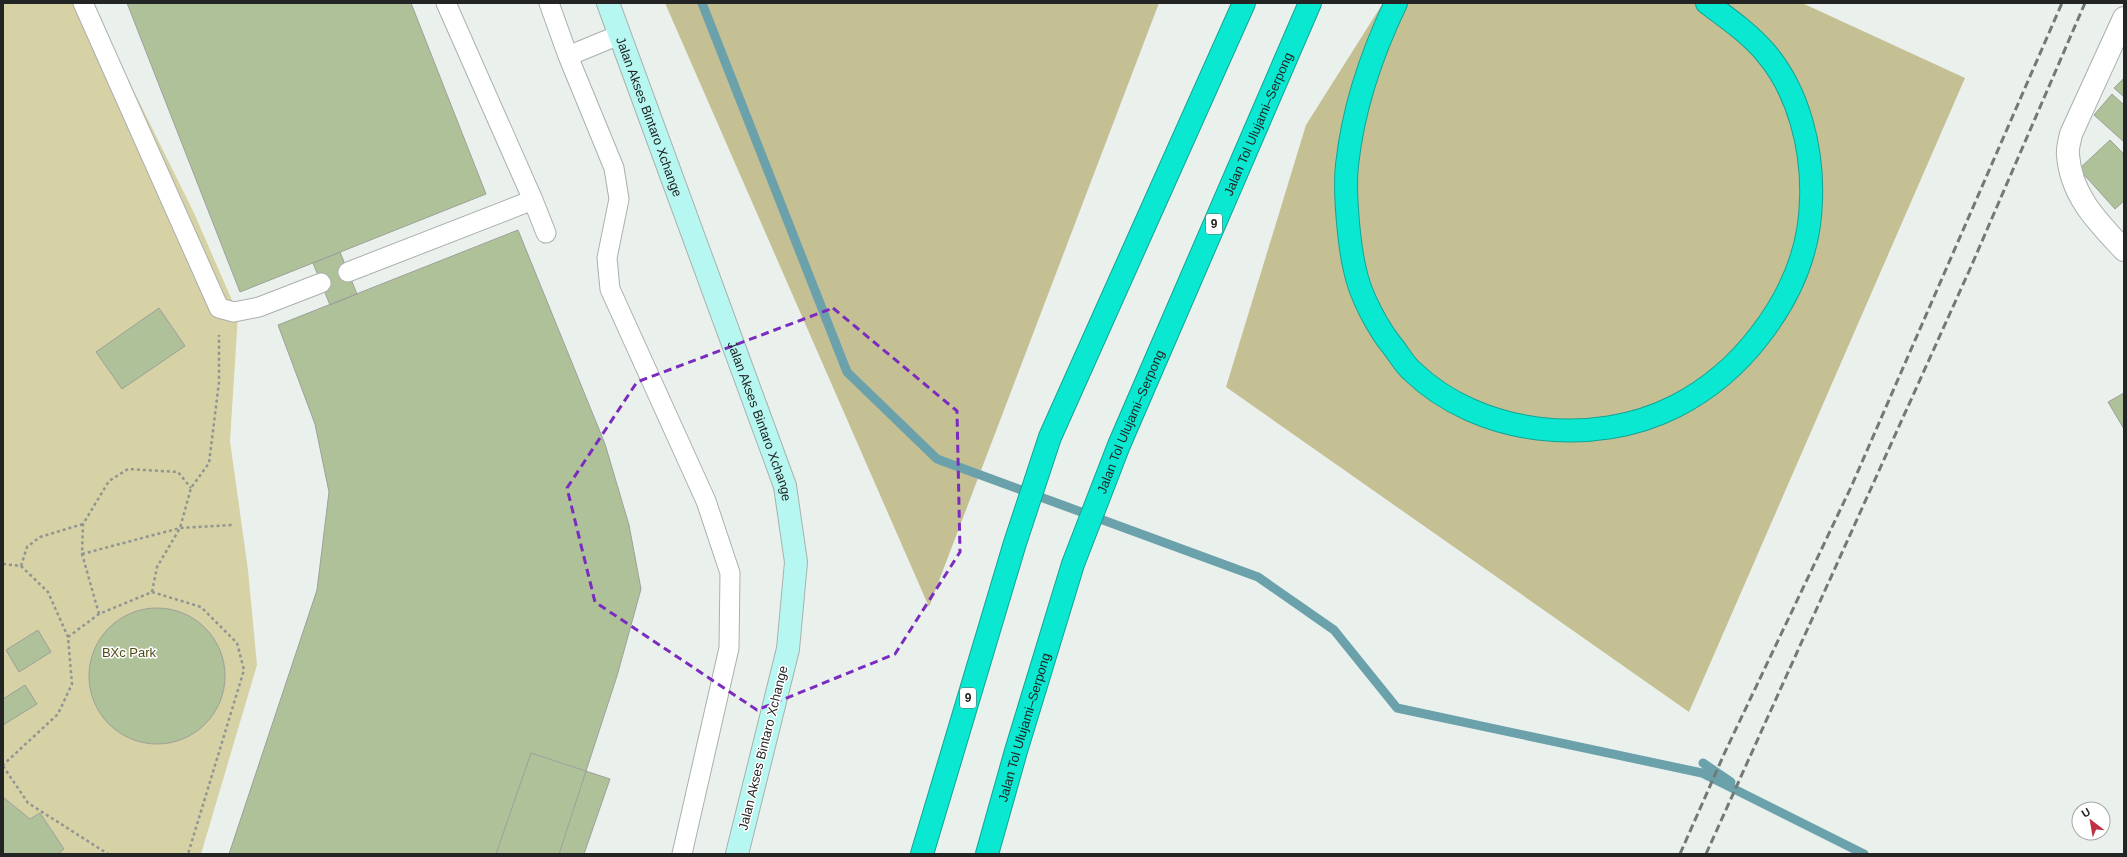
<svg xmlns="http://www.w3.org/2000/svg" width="2127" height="857" font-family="Arial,sans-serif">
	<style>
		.green { fill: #d7d1a6 }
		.forest { fill: #c5bf94 }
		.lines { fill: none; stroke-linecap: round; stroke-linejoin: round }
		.stream { stroke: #6ba1ab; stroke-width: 9 }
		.building { fill: #aec199; stroke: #9ea09a }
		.service-casing { stroke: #aab0ac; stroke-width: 21 }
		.minor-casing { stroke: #aab0ac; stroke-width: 24 }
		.secondary-casing { stroke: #aab0ac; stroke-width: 24 }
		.motorway-casing { stroke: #13a494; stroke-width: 24 }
		.path { stroke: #909592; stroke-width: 2.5; stroke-dasharray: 3 3; stroke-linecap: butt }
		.service { stroke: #fff; stroke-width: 19 }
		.minor { stroke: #fff; stroke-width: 22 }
		.secondary { stroke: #b6f8f1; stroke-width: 22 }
		.motorway { stroke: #0be8d1; stroke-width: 22 }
		.rail { stroke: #757976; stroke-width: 3; stroke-dasharray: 8 4; stroke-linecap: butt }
		.marked { fill: none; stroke: #7b2cbf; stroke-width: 3; stroke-dasharray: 8 5; stroke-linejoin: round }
		.labels { text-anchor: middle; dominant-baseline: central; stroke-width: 3; stroke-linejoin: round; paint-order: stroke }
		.shield { fill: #fff; stroke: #656666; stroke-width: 1 }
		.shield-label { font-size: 12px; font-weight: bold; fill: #232524 }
		.street-label { font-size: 13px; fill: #232524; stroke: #fff }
		.park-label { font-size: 13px; fill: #514a16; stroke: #fff }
	</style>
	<rect width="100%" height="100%" fill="#eaf1ec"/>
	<path class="green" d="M3,3h80l36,58 75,152 44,101 -8,127 18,129 9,95 -56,189h-143l6,-5 -24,-36 -10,6 -27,-22z"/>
	<path class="forest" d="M665,3h494l-230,604z
		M1383,3h419l163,75 -276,634 -463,-325 80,-262z"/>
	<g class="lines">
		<path class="stream" d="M702,3l145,369 90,87 321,118 76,53 63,78 305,65 162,81
			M1703,763l28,19"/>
	</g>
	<path class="building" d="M127,3h284l75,191 -246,98z
		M2124,78v19l-10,-9z
		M2112,94l12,11v37l-30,-27z
		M2110,140l14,14v47l-9,8 -36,-40z
		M518,230l87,214 24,81 12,64 -24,87 -58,178h-330l88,-264 12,-98 -14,-68 -37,-99z
		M340,252l17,42 -27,11 -17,-42z
		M159,308l26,38 -63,43 -26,-37z
		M2124,393v36l-16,-27z
		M89 676a68 68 0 1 1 136 0a68 68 0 1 1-136 0Z
		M38,630l13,22 -32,20 -13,-22z
		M25,685l12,19 -34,21v-26z
		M531,753l79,26 -26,75h-88z
		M3,797l27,22 10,-6 24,36 -6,5h-55z"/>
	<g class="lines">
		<g class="service-casing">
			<path id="service" d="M83,3l136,305 15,4 25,-5 62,-24
				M549,3l19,53 46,112 5,31 -12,59 3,31 96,212 24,72 -1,75 -47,206
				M568,56l51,-21
				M533,200l13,33
				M348,272l185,-72 -87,-197"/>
		</g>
		<g class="minor-casing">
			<path id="minor" d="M2124,18l-53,116c-1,6 -4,14 -3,21 3,41 30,67 56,95"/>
		</g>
		<g class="secondary-casing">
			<g id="secondary">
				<path id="s1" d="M608,3l177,483 11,76 -8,87 -51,205"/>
			</g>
		</g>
		<g class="motorway-casing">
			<g id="motorway">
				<path d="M1396,3c-24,50 -43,106 -49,162 -3,26 2,80 8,105 5,25 23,59 39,78 6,8 11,17 18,23 67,65 182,77 264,35 33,-17 62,-42 84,-71 31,-40 50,-84 51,-135 2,-50 -12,-109 -46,-148 -16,-19 -38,-34 -58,-49"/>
				<path d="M922,854l93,-311 35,-106 194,-434"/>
				<path id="s2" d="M987,854l29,-103 57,-187 46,-119 191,-442"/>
			</g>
		</g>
		<path class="path" d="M82,554l98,-26 52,-3
			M3,564l18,2 27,26 20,45 4,47 -14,30 -55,51
			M21,566l6,-19 13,-10 43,-13
			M152,592l5,-25 23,-39 11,-40 18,-25 10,-81v-47
			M99,614l-17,-60 1,-30 26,-43 19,-12 50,3 13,16
			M68,637l31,-23 53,-22 49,15 36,36 7,27 -56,184
			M3,766l25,37 80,51"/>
		<use href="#service" class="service"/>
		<use href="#minor" class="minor"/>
		<use href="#secondary" class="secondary"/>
		<use href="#motorway" class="motorway"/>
		<path class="rail" d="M1680,854l45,-102 127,-267 210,-482
			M1706,854l264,-585 115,-266"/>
	</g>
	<path class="marked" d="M833,308l124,103 3,141 -65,102 -138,56 -162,-108 -28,-114 70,-106z"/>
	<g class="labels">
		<g class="shield">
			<rect x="1206" y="214" width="16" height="20" rx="3"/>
			<rect x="960" y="688" width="16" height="20" rx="3"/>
		</g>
		<g class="shield-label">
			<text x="1214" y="224">9</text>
			<text x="968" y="698">9</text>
		</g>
		<g class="street-label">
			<text stroke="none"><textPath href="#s1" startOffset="121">Jalan Akses Bintaro Xchange</textPath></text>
			<text stroke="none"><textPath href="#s2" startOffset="780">Jalan Tol Ulujami–Serpong</textPath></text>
			<text stroke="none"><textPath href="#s1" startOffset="445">Jalan Akses Bintaro Xchange</textPath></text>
			<text stroke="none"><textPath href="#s2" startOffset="456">Jalan Tol Ulujami–Serpong</textPath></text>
			<text stroke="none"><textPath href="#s2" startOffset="132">Jalan Tol Ulujami–Serpong</textPath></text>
			<text transform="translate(763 748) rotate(-76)">Jalan Akses Bintaro Xchange</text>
		</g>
		<g class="park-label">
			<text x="129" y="652">BXc Park</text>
		</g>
	</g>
	<rect width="2127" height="857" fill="none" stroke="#232524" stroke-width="8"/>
	<g transform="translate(2091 821) rotate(329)"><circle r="19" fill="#ffffff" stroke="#a7a8a7"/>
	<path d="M0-3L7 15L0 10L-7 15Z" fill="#c13144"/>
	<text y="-6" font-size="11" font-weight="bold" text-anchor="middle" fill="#232524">U</text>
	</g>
</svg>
